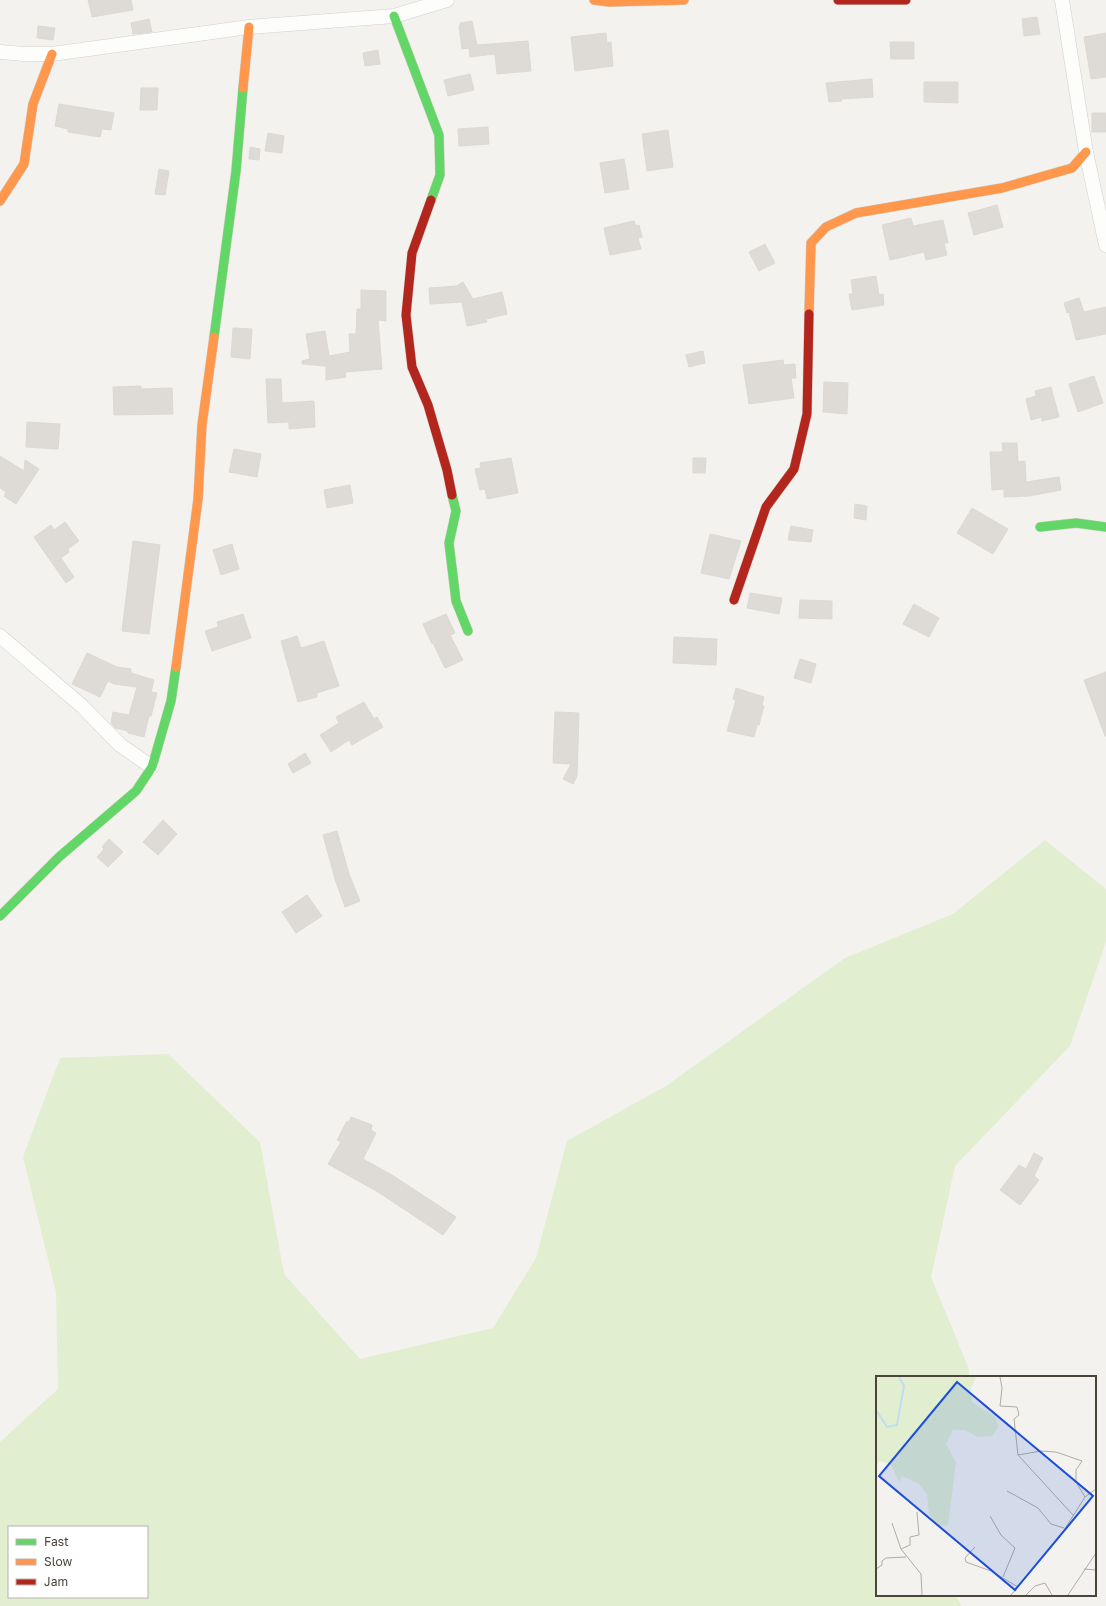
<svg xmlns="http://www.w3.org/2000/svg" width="1106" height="1606" font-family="'Golos Text',sans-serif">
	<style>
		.green { fill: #e1eecf; fill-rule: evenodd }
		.building { fill: #dedbd6; stroke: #dcd9d4 }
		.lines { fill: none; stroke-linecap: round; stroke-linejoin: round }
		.street-casing { stroke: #d2d0cb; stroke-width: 15 }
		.fast-casing { stroke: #d3cfc5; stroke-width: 10 }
		.slow-casing { stroke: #d3cfc5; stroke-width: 10 }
		.jam-casing { stroke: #d3cfc5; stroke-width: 10 }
		.street { stroke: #fdfdfc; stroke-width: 14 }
		.fast { stroke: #63d668; stroke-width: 9 }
		.slow { stroke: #ff974d; stroke-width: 9 }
		.jam { stroke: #b3261e; stroke-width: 9 }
		.inset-river { fill: none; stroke: #c0ddf1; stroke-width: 2 }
		.inset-road { fill: none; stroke: #b0aca6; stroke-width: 1 }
		.view { fill: #1d4ed8; fill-opacity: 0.15; stroke: #1d4ed8; stroke-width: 2 }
		.inset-edge { fill: none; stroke: #4b4439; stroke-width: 2 }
	</style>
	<rect width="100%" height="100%" fill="#f4f2ee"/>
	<path class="green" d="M1045,840l61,49v53l-36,104 -115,120 -24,111 38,92v8h-92v218h79l5,11h-961v-164l58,-53 -2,-97 -33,-135 37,-99 108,-4 92,88 24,132 76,85 133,-31 43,-70 31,-117 99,-55 179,-128 108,-44zM9,1527h138v70h-138z"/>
	<path class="building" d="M88,0h43l2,10 -41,7z
		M1037,17l3,17 -16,2 -2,-17z
		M149,19l3,13 -19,2 -2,-11z
		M472,21l5,24 51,-4 3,30 -34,3 -2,-20 -25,3 -1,-9 -7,1 -3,-23h1v-3z
		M38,26l17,2 -2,12 -16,-2z
		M606,33l1,10 4,-1 2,24 -38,5 -4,-34z
		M1106,33v44l-15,2 -7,-42z
		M890,42h24v17h-23z
		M378,50l2,14 -15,2 -2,-13z
		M470,74l4,16 -26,6 -4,-16z
		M872,79l1,18 -32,2 1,2 -13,1 -3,-19z
		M924,82h34v21l-34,-1z
		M141,88h17l-1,22h-17z
		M59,104l55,9 -3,17 -9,-1 -2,8 -32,-5v-3l-13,-3z
		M1092,113h14v19h-14z
		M488,127l1,17 -30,2 -1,-17z
		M668,130l5,37 -26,4 -5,-37z
		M268,133l16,3 -2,17 -17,-2z
		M250,147l10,2 -1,11 -10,-1z
		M624,159l5,30 -24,4 -5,-30z
		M159,169l10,2 -4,24 -10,-1z
		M997,205l6,22 -29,8 -6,-22z
		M911,218l2,8 30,-6 5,23h-4l3,12 -21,5 -2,-8 -34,8 -8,-35z
		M634,221l2,5 3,-1 3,12 -4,1 3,11 -31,6 -6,-27z
		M765,244l10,19 -16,8 -10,-19z
		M876,276l3,19 4,-1 1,11 -32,5 -3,-16h4l-2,-14z
		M463,282l10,17 29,-7 5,22 -21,5 1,3 -20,4 -5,-24 -32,2 -1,-16 28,-2z
		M361,290l25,1v30l-8,-1 4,49 -37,3 1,5 -20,3v-14l-24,-2v-3l8,-2 -4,-25 19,-3 4,25 21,-4 -1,-18h7l1,-25h4z
		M1079,298l5,14 22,-5v27l-30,6 -7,-28 -2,1 -3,-10z
		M233,328l19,1 -2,30 -19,-2z
		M703,351l2,12 -16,4 -3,-12z
		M783,360l1,5 11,-1 1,14h-5l3,20 -45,6 -6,-39z
		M1094,376l9,27 -25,9 -9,-28z
		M266,379h15l1,24 32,-2 1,26 -26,2v-7l-21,1z
		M824,382l24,1 -1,31 -24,-2z
		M141,386v3l31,-1 1,26 -59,1 -1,-28z
		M1051,387l8,30 -17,4v-4l-11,3 -5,-21 10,-3 -1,-5z
		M27,422l33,2 -2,25 -32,-2z
		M1002,443h15l1,19 7,-1 1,21 33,-5 2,13 -32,6 -25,1v-8l-12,1 -2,-38h13z
		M234,449l27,5 -4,23 -28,-5z
		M0,456l24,15 1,-11 14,9 -23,35 -12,-8 2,-4 -6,-4z
		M511,458l7,35 -31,6 -2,-10 -5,1 -5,-21 6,-1 -1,-5z
		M693,458h13l-1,15h-12z
		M350,485l3,18 -26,5 -3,-18z
		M855,504l12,2 -1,14 -12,-2z
		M972,508l36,21 -15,25 -36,-21z
		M65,522l14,19 -11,8 1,3 -8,6 13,19 -8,6 -32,-46 17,-12 3,5z
		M791,526l22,4 -2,12 -23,-2z
		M710,534l31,7 -12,38 -28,-6z
		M133,541l27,4 -11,89 -27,-3z
		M232,544l7,25 -18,6 -8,-25z
		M750,593l32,5 -3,16 -32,-6z
		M800,600l32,1v18l-33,-1z
		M914,604l25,14 -10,19 -26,-13z
		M243,614l8,24 -39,13 -7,-20 13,-4 -1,-5z
		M446,614l9,19 -5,2 13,25 -18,8 -12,-25 -1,1 -9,-20z
		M297,636l4,12 23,-7 15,45 -22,7v4l-19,5 -17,-61z
		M674,637l43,2 -1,26 -43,-2z
		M87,653l30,14 14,2v4l23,7 -3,12 6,1 -6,23h-2l-5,21 -16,-4v-2l-13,-3 -4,-5 2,-11 16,3 8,-28 -23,-3 -6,-3 -8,16 -28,-13z
		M800,659l16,5 -5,19 -17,-5z
		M1106,672v64h-1l-21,-56z
		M736,688l28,9 -2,8 2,1 -5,19h-2l-3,12 -27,-6 9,-31 -3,-1z
		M364,702l10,17 3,-2 6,10 -31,18 -3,-5 -18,12 -11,-17 19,-12 -3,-6z
		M555,712l24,1 -2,63 -4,8 -10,-5 8,-15 -18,-1z
		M305,753l6,10 -18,10 -5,-9z
		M163,820l14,14 -19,21 -15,-13z
		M337,831l12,43 11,27 -15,6 -10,-28 -12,-44z
		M109,839l14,13 -15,15 -11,-10 7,-8 -2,-2z
		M307,895l15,21 -26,17 -14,-21z
		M351,1117l21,8 -1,5 5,3 -13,26 29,16 64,42 -13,18 -65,-43 -50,-28 13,-22 -4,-2 10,-19 2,1z
		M1034,1153l9,5 -9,18 5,4 -19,25 -20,-15 19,-25 7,4z"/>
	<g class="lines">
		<g class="street-casing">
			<path id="street" d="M1062,0l24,152 20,93
				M0,52l24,2h28l197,-27 145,-11 53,-16
				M0,636l83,71 37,38 32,22"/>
		</g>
		<g class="fast-casing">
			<path id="fast" d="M394,16l45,119 1,40 -9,25
				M214,337l22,-166 7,-83
				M452,495l4,16 -7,32 7,58 12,30
				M1040,527l36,-4 30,4
				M0,916l59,-59 77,-66 16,-24 19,-66 5,-34"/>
		</g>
		<g class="slow-casing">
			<path id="slow" d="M594,0l15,2 75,-2
				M243,88l6,-61
				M0,201l24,-37 9,-60 19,-50
				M809,314l2,-71 15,-16 30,-14 146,-25 70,-20 14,-16
				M176,667l22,-168 4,-74 12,-88"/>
		</g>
		<g class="jam-casing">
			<path id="jam" d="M838,0h68
				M431,200l-19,53 -6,62 6,52 16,38 19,65 5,25
				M734,600l32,-93 28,-38 13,-55 2,-100"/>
		</g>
		<use href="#street" class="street"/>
		<use href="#fast" class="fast"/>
		<use href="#slow" class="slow"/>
		<use href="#jam" class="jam"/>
	</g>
	<g transform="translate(876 1376)">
		<rect width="220" height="220" fill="#f4f2ee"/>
		<path d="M0,1h100l-5,12 1,13 22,14 5,10 -7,10 -14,1 -13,-7h-12l-7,14 10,19 -8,62 -11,2 -8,-14 -2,-19 -8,-10 -17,-8 -3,6 -8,-18 -12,-3 -3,6z" fill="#e1eecf"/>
		<path class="inset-river" d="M0,34l11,17 10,-2 7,-39 -5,-9"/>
		<path class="inset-road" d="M124,1l2,11 -2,18 17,1 2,8 -5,4 4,36 55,60M142,79l23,-4 15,1 26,9 -6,9v12l9,15M131,115l31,17 13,16 13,4M114,140l11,19 14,13 -12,29M16,147l9,26 20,25 1,21M99,171l-10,11 1,4 25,9 27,16M25,173l9,-4v-8l9,-2 -2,-23M0,193l6,-4v-4l4,-3 20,-1M208,193l12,1M135,219l48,-57 26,-41 11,-8M150,219l9,-9 10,-3 7,12M192,219l28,-42"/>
		<path class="view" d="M81,6l136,114 -78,94 -136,-114z"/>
		<rect width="220" height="220" class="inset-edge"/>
	</g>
	<rect x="8" y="1526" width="140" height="72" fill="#ffffff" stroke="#b7b4b0"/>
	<rect x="16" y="1539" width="20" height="6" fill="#63d668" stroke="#b7b4b0"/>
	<text x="44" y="1546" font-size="12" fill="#4b4439">Fast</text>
	<rect x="16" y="1559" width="20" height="6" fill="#ff974d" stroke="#b7b4b0"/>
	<text x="44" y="1566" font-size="12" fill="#4b4439">Slow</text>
	<rect x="16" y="1579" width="20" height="6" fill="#b3261e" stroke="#b7b4b0"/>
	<text x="44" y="1586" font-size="12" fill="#4b4439">Jam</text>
</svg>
